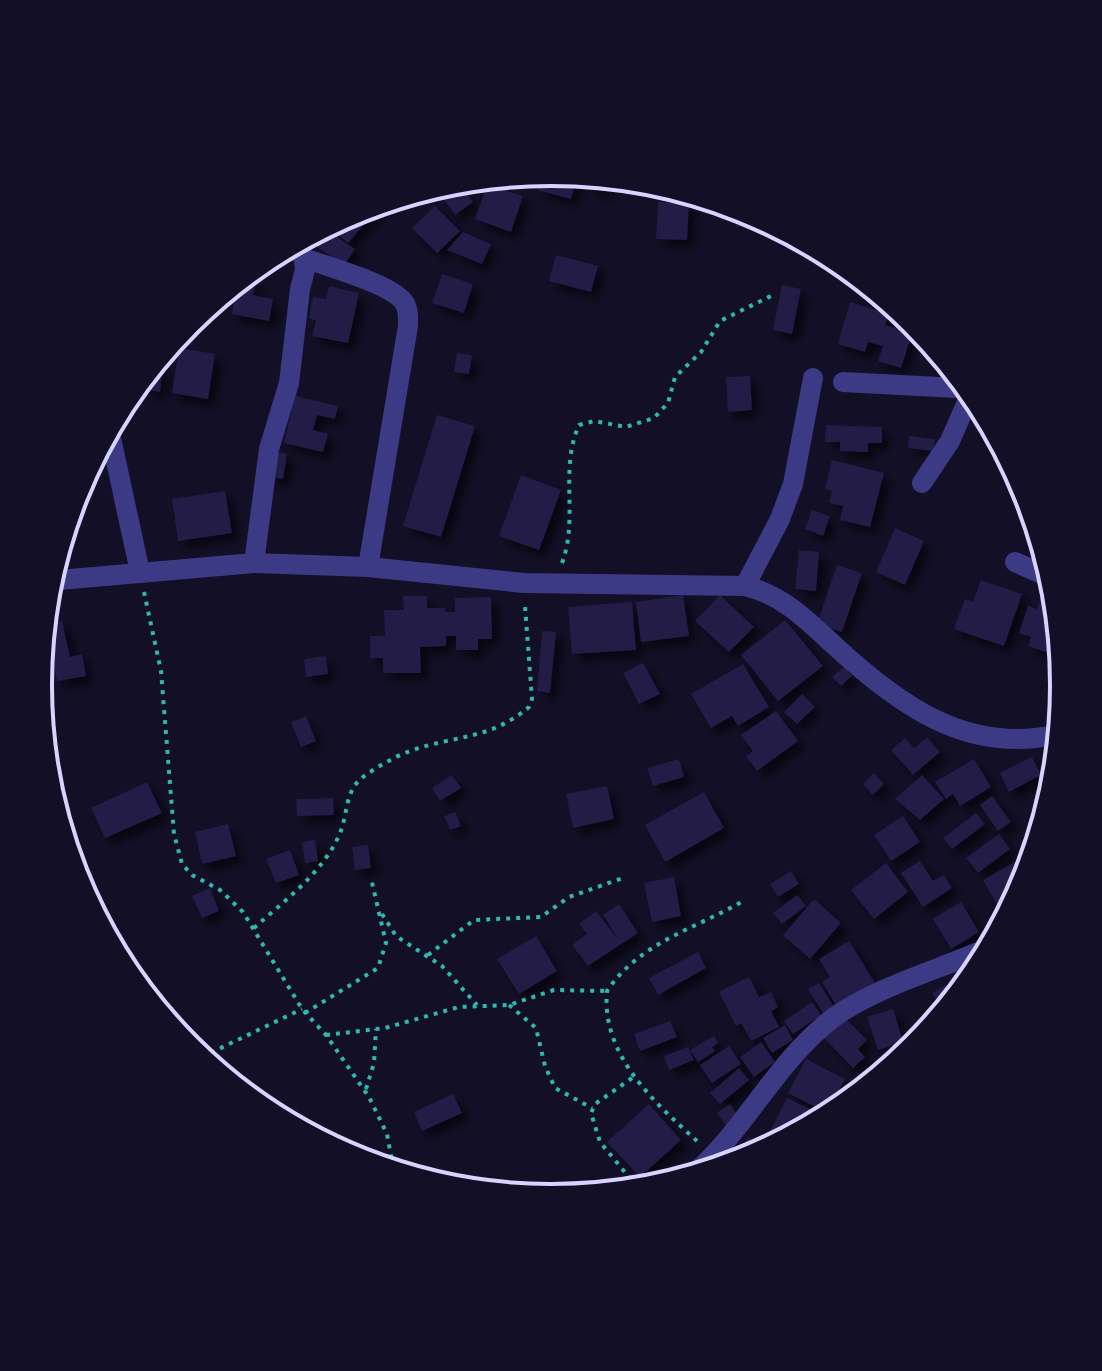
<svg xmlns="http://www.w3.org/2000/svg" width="1102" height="1371" font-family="Rubik,sans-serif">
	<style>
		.building { fill: #241b47; filter: url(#shadow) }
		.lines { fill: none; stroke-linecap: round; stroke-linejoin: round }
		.path { stroke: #2fb8b0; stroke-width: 4; stroke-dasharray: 4 6; stroke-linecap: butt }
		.street { stroke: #3d3a85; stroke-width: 20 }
		.rim { fill: none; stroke: #d9d4ff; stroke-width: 4 }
	</style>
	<defs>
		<filter id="shadow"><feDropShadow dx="7" dy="7" stdDeviation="4" flood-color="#0009"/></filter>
	</defs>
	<rect width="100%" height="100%" fill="#130f26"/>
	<path class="building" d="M551,173l26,5 -6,21 -34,-9 4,-15z
		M591,180l16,4 -1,7 -16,-1z
		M487,185l36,11 -12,36 -36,-13z
		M464,190l9,12 -18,13 -13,-18z
		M658,202l31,1 -2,37 -31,-1z
		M380,206l-32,37 -18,-15 25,-17z
		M435,206l25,25 -23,22 -25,-25z
		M327,230l28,19 -11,16 -30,-20z
		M463,232l28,12 -9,20 -35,-14z
		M556,255l42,11 -7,26 -42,-11z
		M442,274l31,10 -9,29 -32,-10z
		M256,277l-3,18 20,4 -4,22 -37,-7 4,-23z
		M782,285l19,4 -9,45 -19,-4z
		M329,286l30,7 -11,50 -36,-7 4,-15 -7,-3 4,-21 13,2z
		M850,302l39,12 -4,11 27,8 -11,35 -23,-7 5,-15 -15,-4 -3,10 -27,-8z
		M179,348l36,6 -7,45 -36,-6z
		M457,353l15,2 -3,19 -15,-2z
		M163,361l-3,31 -16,-3 8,-12z
		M750,376l2,34 -24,2 -2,-35z
		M295,396l43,10 -3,13 -18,-4 -4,15 15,4 -5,18 -39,-9z
		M437,415l38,11 -34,111 -38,-11z
		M826,425l56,2v16h-14v9l-28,-1v-9h-15z
		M909,436l26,3 -2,12 -25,-3z
		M270,451l17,3 -4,25 -17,-3z
		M832,460l52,13 -14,54 -30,-7 3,-14 -14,-3 3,-12 -7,-2z
		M521,475l40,15 -22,60 -40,-14z
		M225,491l7,42 -54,8 -6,-42z
		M812,510l18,6 -7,20 -18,-7z
		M895,528l29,13 -19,44 -29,-13z
		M799,550l20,2 -3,39 -21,-2z
		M837,565l25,8 -20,59 -25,-8z
		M981,580l41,14 -18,52 -50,-17 11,-30 8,3z
		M683,595l6,41 -48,6 -5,-40z
		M720,595l34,32 -25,25 -34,-31z
		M1042,595l4,2 12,59 -30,-10 3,-9 -12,-4 9,-27 9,3z
		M403,596h24v12h18v4h10v-14l36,-1 1,42h-14v11h-22v-14h-10v10l-26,1 1,26h-38v-15h-13v-22h15l-1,-26h20z
		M632,602l4,48 -64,4 -4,-47z
		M785,620l38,46 -45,35 -37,-46z
		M62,621l8,36 12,-3 4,22 -29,5 -9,-44 2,-13z
		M542,631l14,1 -6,61 -13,-2z
		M326,656l2,18 -22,3 -2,-18z
		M643,663l17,31 -21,10 -16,-31z
		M743,664l26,43 -31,19 -6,-10 -21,12 -20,-34z
		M844,667l8,9 -11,10 -9,-9z
		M802,694l13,13 -18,17 -13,-12z
		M776,711l22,30 -41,30 -11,-15 7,-5 -12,-16z
		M306,716l10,25 -15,6 -10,-25z
		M927,737l13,15 -27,23 -22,-25 14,-12 9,10z
		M1032,757l9,18 -32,17 -9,-19z
		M679,759l5,18 -31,9 -6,-18z
		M974,759l17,28 -31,19 -7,-12 -7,5 -11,-17z
		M874,773l10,11 -11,11 -10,-11z
		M452,775l9,13 -21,13 -8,-13z
		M922,775l22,24 -24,21 -25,-21z
		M147,782l15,31 -57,25 -14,-30z
		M607,786l7,33 -41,9 -7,-34z
		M704,792l20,36 -59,34 -20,-37z
		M992,796l19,26 -13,9 -18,-26z
		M333,798l1,17 -37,1 -1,-17z
		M455,812l6,14 -11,4 -6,-14z
		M976,813l9,11 -33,25 -9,-11z
		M903,816l17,26 -29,19 -17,-26z
		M228,824l8,32 -34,8 -7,-32z
		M999,834l11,15 -32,24 -12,-15z
		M315,840l3,21 -13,2 -3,-21z
		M368,845l3,23 -16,2 -3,-23z
		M290,850l9,25 -23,8 -10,-24z
		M1031,853l-6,29 -23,31 -19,-33z
		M920,861l13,20 11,-6 8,13 -29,19 -22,-34z
		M886,863l22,29 -34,27 -23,-29z
		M791,871l8,13 -21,13 -8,-13z
		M674,877l7,39 -29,6 -8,-39z
		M210,888l9,23 -17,7 -10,-22z
		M797,895l9,11 -24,18 -9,-11z
		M814,899l27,24 -31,36 -27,-24z
		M961,902l18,30 -28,17 -18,-30z
		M619,904l19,29 -50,33 -16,-21 15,-11 -8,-10 17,-13 22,28 -15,-24z
		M536,936l21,35 -38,23 -22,-35z
		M849,941l28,45 -39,23 -16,-27 8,-5 -11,-18z
		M698,952l8,16 -48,27 -9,-17z
		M749,977l10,20 12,-5 7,15 -7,4 8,16 -28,14 -10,-18 -5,3 -17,-34z
		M819,983l17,27 -11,6 -17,-27z
		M946,985l4,8 -9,14 -9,-14z
		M812,1002l9,13 -28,19 -9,-13z
		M893,1009l10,33 -25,8 -11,-33z
		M845,1018l22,22 -9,9 7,8 -12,11 -29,-30z
		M670,1021l7,16 -37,14 -6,-17z
		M785,1025l8,15 -21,13 -9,-15z
		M714,1036l4,7 -6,4 3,4 -17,11 -8,-12z
		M761,1042l14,20 -21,15 -14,-20z
		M729,1046l12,18 -29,19 -12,-18z
		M688,1047l6,13 -25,10 -5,-14z
		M885,1051l24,1 -25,16z
		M806,1059l39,20 -12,23 -12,8 -33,-17z
		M739,1068l10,12 -29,24 -10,-11z
		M453,1094l9,19 -40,18 -8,-19z
		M787,1098l27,13 -34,27 -11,-5z
		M649,1104l32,36 -41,37 -33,-35z
		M730,1104l10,15 -13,8 -10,-14z
		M748,1137l18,10 -16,10 -10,-6z"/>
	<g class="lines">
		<path class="path" d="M562,563c17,-45 -3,-94 17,-138l15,-4 32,6 28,-9 14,-15 7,-26 26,-25 19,-31 55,-27
			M144,592l17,79 13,163 8,30 10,11 28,15 23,22 59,97 24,26 43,62 18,37 6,33
			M382,914l14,22 46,30 35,39
			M254,928c30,-27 70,-56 86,-95 9,-23 4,-44 27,-59 12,-8 29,-18 43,-23 45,-16 80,-11 119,-44l3,-8 -7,-93
			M428,955l46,-35 67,-3 28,-20 54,-19
			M133,966l7,10
			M509,1005l27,23 9,38 10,22 37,20
			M305,1013l73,-45 8,-25 -15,-65
			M326,1035l59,-7 74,-21 50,-2 45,-15 53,1
			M202,1057l100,-48
			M632,1078l-37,26 -4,9 9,29 33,40
			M366,1089l8,-26 2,-34
			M697,1141c-43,-39 -96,-86 -90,-150 33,-49 88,-62 136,-90"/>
		<path class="street" d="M304,258c24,9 84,25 99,43 6,7 5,16 5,25l-40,241
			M843,382l114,6
			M111,438l29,134
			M922,483l28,-42 17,-39
			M1015,562l27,12
			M254,563l15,-114 20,-66 11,-94 5,-19 -1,-12 -6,-7
			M59,580l195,-17 114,4 156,16 221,3c38,9 63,35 91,61 62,57 130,107 218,88
			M745,586l35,-67 13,-35 20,-106
			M699,1169c50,-46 79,-109 134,-151 39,-29 101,-47 145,-66"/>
	</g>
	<path d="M0 0H1102V1371H0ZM52 685a499 499 0 1 1 998 0a499 499 0 1 1-998 0Z" fill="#130f26" fill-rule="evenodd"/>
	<path class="rim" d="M52 685a499 499 0 1 1 998 0a499 499 0 1 1-998 0Z"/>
</svg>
